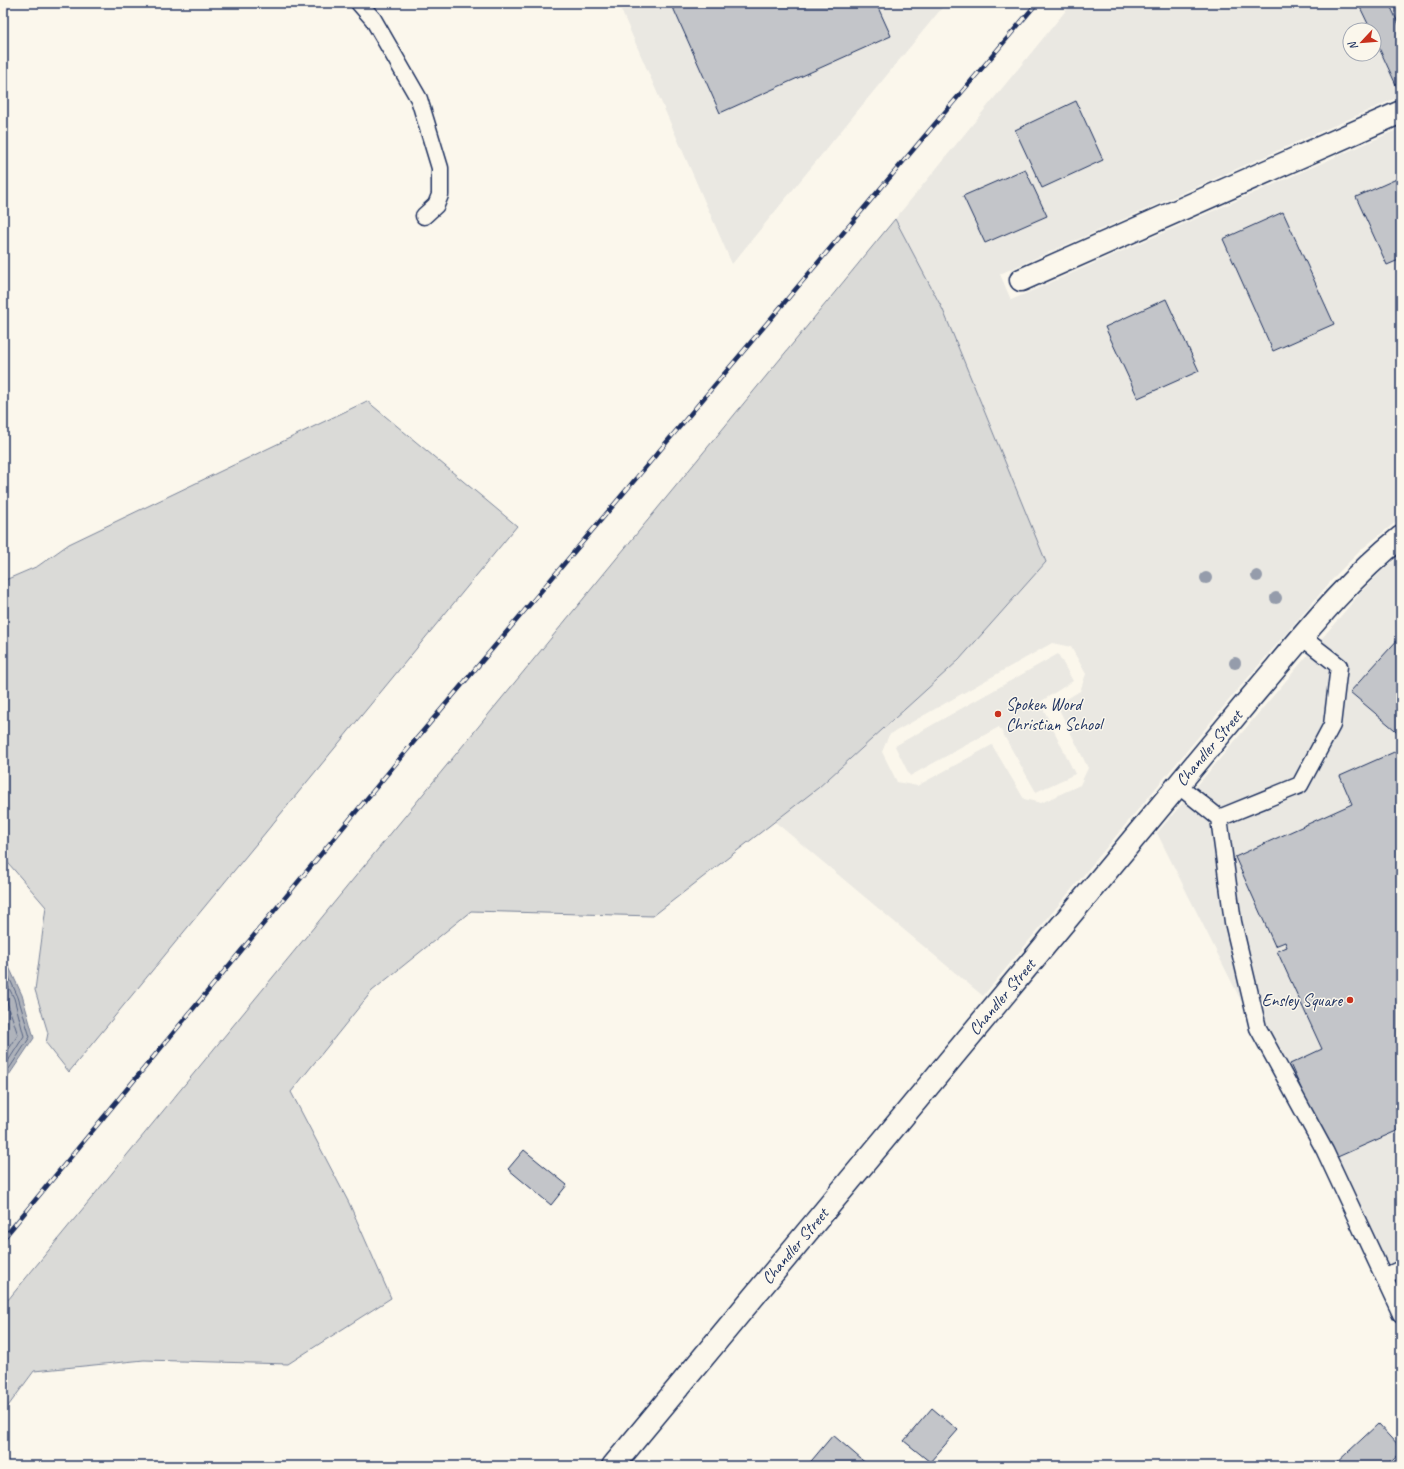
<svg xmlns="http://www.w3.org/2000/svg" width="1404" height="1469" font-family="Caveat,sans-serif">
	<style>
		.built { fill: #eae8e2; fill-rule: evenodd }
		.green { fill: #dadad7; stroke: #7a849a }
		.water { fill: #afb3bb; stroke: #747e96 }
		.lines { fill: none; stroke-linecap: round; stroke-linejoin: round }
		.shore { stroke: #566483; stroke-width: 1 }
		.building { fill: #c3c5c9; stroke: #1b2f5e }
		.lane-casing { stroke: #1b2f5e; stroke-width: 19 }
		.street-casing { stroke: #1b2f5e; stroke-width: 25 }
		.lane { stroke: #fbf7ec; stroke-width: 16 }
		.street { stroke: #fbf7ec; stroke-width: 22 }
		.rail-casing { stroke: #1b2f5e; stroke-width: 4.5 }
		.rail { stroke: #fbf7ec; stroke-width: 3; stroke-dasharray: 9; stroke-linecap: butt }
		.tree { fill: #959cab }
		.poi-dot { fill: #c8321e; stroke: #fbf7ec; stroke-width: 1.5 }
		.labels { text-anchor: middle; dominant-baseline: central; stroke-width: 3; stroke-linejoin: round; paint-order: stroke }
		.poi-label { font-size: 17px; fill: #1b2f5e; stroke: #fbf7ec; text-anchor: start }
		.street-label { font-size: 17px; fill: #1b2f5e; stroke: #fbf7ec }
	</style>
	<rect width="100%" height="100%" fill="#fbf7ec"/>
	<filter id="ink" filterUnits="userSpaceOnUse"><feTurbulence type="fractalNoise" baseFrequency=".025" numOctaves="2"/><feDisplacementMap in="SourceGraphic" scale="8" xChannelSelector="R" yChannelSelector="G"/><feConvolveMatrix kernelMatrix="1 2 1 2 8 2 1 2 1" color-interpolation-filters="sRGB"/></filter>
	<g filter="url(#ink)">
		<path class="built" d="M618,3h328l-214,261z
			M1072,3h329v93l-401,178 11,26 390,-172v390l-38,30 -26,26 -103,120 -251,302 -209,-175 44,-33 141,-128 87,-98 -103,-252 -48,-91zM1350,30h24v24h-24zM1052,643l19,4 15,27 -6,17 -23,14 31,63 -8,17 -39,18 -17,-4 -32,-54 -75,41 -20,-4 -15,-30 7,-17z
			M1401,555v765l-244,-487 205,-242 22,-22z
			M1058,654l15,27 -33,21 35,72 -39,18 -37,-65 -89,49 -15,-30z"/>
		<path class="green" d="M895,219l48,91 103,252 -87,98 -141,128 -165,128 -182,-5 -99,80 -81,101 58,111 42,95 -103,66 -144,-4 -110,11 -31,42v-107z
			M367,401l150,125 -448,546 -23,-29 2,-10 -13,-43 11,-83 -43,-50v-276l35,-15 31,-22z"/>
		<path class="water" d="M3,954l19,41 12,43 -31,46z"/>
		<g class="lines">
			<path class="shore" d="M3,964l15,33 12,40 -27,41
				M3,976l11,22 10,38 -21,33
				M3,990l15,45 -15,23"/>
		</g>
		<path class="building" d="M671,3h205l15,33 -171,77z
			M1358,3h31l12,26v56l-4,2 -23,-50v-7h-3z
			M1076,101l27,59 -61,28 -27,-58z
			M1025,169l22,47 -62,27 -22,-47z
			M1401,177v82l-14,6 -31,-68z
			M1283,212l51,112 -61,27 -50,-112z
			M1166,299l33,72 -61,27 -33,-71z
			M1401,636v99l-51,-43z
			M1401,749v380l-68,30 -43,-95 32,-15 -45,-98 10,-4 -2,-5 -10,4 -40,-89 117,-53 -12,-28z
			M524,1150l43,35 -16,20 -43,-36z
			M932,1408l26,22 -28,32 -26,-21z
			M1378,1424l23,25v3l-16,14h-52z
			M833,1435l36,31h-62z"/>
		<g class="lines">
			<g class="lane-casing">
				<path id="lane" d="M359,3l14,16 46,80 11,36 10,33v27l-4,10 -12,11
					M1178,785l41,33 14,104 25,106 67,123 76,163
					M1219,818l81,-33 32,-60 7,-59 -36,-28
					M1384,1277l17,-8"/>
			</g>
			<g class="street-casing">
				<path id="street" d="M1021,280l380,-168
					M613,1466l634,-764c49,-57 95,-118 154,-165"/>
			</g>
			<use href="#lane" class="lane"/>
			<use href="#street" class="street"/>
			<g class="rail-casing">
				<path id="rail" d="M3,1239l404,-489 630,-747"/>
			</g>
			<use href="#rail" class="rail"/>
		</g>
		<g class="tree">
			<circle cx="1257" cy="576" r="6"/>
			<circle cx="1206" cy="578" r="6"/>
			<circle cx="1276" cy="598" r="6"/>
			<circle cx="1235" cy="663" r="6"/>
		</g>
	</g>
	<g class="poi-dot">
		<circle cx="998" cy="714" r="4"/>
		<circle cx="1350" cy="1000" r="4"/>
	</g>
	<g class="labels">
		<g class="poi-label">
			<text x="1006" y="704">Spoken Word<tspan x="1006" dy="20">Christian School</tspan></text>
			<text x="1342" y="1000" text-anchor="end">Ensley Square</text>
		</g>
		<g class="street-label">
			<text transform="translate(1209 748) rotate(-50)">Chandler Street</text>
			<text transform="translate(1002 997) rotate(-50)">Chandler Street</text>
			<text transform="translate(795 1246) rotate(-50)">Chandler Street</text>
		</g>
	</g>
	<rect width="1404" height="1469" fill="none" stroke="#fbf7ec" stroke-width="16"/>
	<rect x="8" y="8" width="1388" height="1453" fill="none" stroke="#1b2f5e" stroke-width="1.5" filter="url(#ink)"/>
	<g transform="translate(1362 42) rotate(244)"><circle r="19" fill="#fbf7ec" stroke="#a1a7b3"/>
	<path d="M0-3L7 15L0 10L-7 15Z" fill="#c8321e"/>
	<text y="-6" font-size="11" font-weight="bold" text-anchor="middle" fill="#1b2f5e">N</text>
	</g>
</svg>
